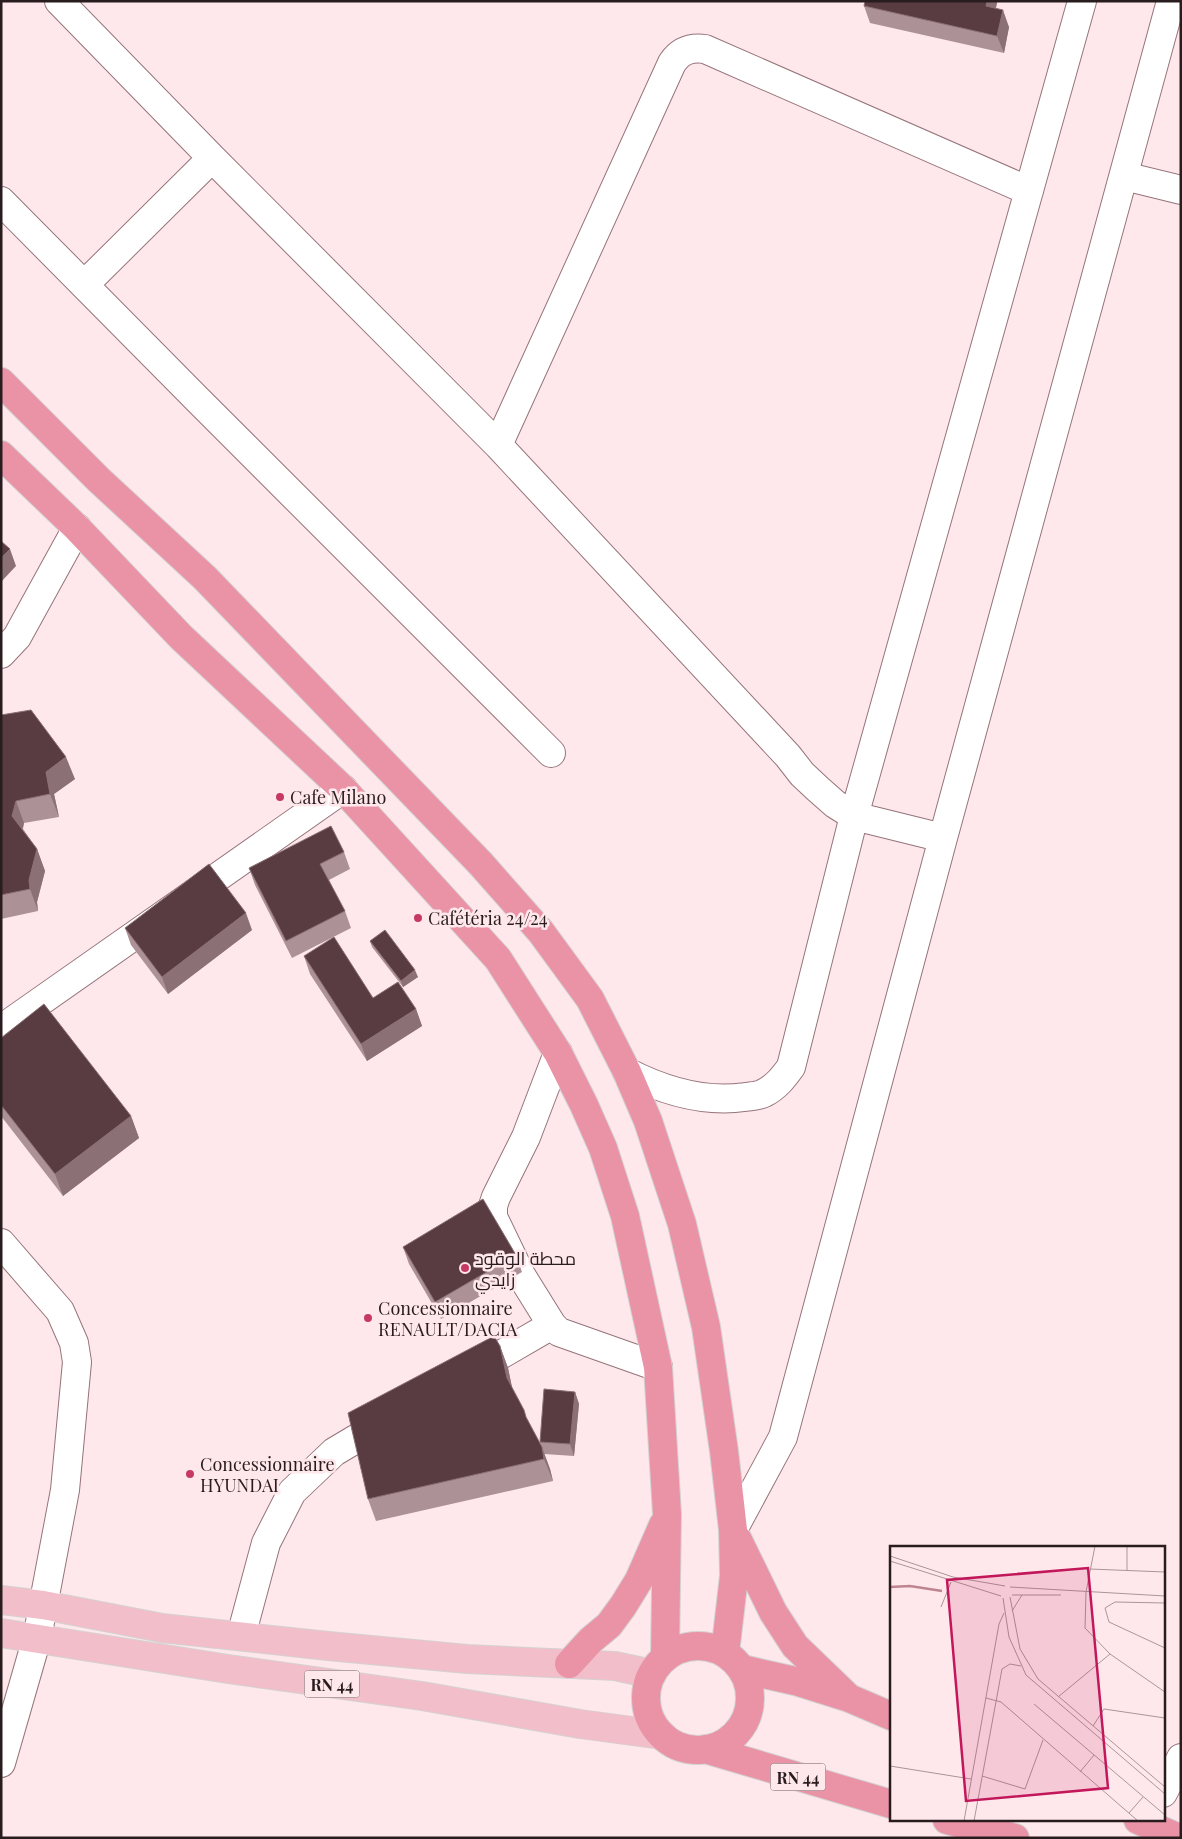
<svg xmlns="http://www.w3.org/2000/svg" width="1182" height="1839" font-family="'Playfair Display',Cairo,serif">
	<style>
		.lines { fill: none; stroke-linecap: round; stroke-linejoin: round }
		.minor-casing { stroke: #95747a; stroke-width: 30 }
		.major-casing { stroke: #d4d2d2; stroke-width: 30 }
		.highway-casing { stroke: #d4d2d2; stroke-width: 30 }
		.minor { stroke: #fff; stroke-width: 28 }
		.major { stroke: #f2beca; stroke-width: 28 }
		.highway { stroke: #ea93a6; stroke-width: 28 }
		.wall { fill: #ac9297 }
		.shaded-wall { fill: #8b7075 }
		.building { fill: #593c42; stroke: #8b7075 }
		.poi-dot { fill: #c63866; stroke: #ffe8ec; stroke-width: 2 }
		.labels { text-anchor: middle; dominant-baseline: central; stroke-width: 5; stroke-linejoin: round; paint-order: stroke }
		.shield { fill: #ffe8ec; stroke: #69595c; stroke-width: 1 }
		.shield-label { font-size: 16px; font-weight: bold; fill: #291c1f }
		.poi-label { font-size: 18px; fill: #291c1f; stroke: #ffe8ec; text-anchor: start }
		.inset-river { fill: none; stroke: #be8490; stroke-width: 2.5 }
		.inset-road { fill: none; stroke: #a9969a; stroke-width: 1 }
		.view { fill: #c2185b; fill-opacity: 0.15; stroke: #c2185b; stroke-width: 2.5 }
		.inset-edge { fill: none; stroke: #291c1f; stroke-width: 2.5 }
	</style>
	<rect width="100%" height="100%" fill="#ffe8ec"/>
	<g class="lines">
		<g class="minor-casing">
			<path id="minor" d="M59,1l153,157 286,287 290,311 14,18 16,15 17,15 19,12 89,22
				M1124,176l57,14
				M1,201l197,199 353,353
				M84,285l128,-127
				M498,445l174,-382c8,-12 18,-16 33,-14l324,142
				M1,654l16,-17 60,-109
				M1,1029l342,-240
				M558,1053l-32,84 -30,60 -3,9v11l28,58 31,50 7,7 99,35
				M627,1072c37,19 76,31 118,25 6,-1 14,-1 19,-4 12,-6 19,-15 27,-26l63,-251 228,-815
				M1,1243l59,68 14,32 3,19 -12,128 -28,148 -36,125
				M471,1372l81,-47
				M733,1530l50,-93 160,-599 228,-837
				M241,1636l25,-93 26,-51 42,-40 52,-31
				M1163,1793l18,-35"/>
		</g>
		<g class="major-casing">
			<path id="major" d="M1,1600l42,5 119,23 166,18 139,13 148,7 37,8
				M1,1633l227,36 194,27 158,28 82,11"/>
		</g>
		<g class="highway-casing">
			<path id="highway" d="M1,382l98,98 106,98 276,286 60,68 49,67 37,73 21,49 34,103 24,103 18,124 9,79 1,46 -9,77
				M1,455l76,73 104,109 162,152 155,170 60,94 26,52 19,43 22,68 33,151 9,147 -2,144
				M738,1540l35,72 22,34 54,52
				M646 1698a52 52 0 1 1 104 0a52 52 0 1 1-104 0Z
				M569,1664l22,-24 18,-15 14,-19 16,-26 24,-55
				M742,1669l53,12 54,17 42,18
				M705,1749l186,55
				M947,1820l68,18
				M1138,1820l41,18"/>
		</g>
		<use href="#minor" class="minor"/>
		<use href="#major" class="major"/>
		<use href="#highway" class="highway"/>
	</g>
	<path class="wall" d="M997,3l-1,5 13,19 -5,26 -134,-30 -6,-17z
		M1,715l74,64 -21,15 5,23 -35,6 -1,6 14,20 8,22 -8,31 1,9 -37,8z
		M344,852l6,17 -21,11 16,31 6,17 -59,30 -37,-73 -6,-17z
		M125,928l127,2 -84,64 -37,-49z
		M370,941l48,36 -15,10 -31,-40z
		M304,956l69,42 43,11 6,17 -55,35 -57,-87z
		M1,1038l130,78 8,22 -76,58 -62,-80z
		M403,1247l113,8 6,17 -81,47 -32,-55z
		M500,1346l8,22 4,20 17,35 12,23 -1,-4 35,-50 4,12 -5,52 -30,-2 6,15 3,12 -177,40 -8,-22z"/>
	<path class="shaded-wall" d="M987,1h10v2l-5,20 -6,-17z
		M1003,10l6,17 -5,26 -7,-17z
		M10,549l6,17 -15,16v-24z
		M66,757l9,22 -21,15 5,23 -9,-23 -4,-22z
		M16,801l8,22 -4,15 -8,-22z
		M37,849l8,22 -8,31 1,9 -8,-22 -1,-9z
		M246,913l6,17 -84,64 -6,-17z
		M415,970l3,7 -15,10 -2,-6z
		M416,1009l6,17 -55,35 -6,-17z
		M131,1116l8,22 -76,58 -8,-22z
		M500,1346l8,22 7,33 -8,-23z
		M575,1392l4,12 -5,52 -4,-12z
		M542,1447l8,22 3,12 -9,-22z"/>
	<path class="building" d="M865,1h122l-1,5 17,4 -6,26 -133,-30z
		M1,541l9,8 -9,9z
		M31,710l35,47 -20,15 4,22 -34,7 -4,15 25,33 -8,31 1,9 -29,6v-180z
		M331,826l13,26 -24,12 25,47 -59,30 -37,-73z
		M209,864l37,49 -84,64 -37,-49z
		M385,930l30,40 -14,11 -31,-40z
		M334,937l39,61 25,-16 18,27 -55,35 -57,-88z
		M44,1004l87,112 -76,58 -54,-69v-67z
		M483,1199l33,56 -81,47 -32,-55z
		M494,1336l6,10 7,32 17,32 2,7 16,30 2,12 -176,40 -20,-86z
		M544,1389l31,3 -5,52 -30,-2z"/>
	<g class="poi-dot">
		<circle cx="280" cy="797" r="5"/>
		<circle cx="418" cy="918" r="5"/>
		<circle cx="465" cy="1268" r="5"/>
		<circle cx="368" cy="1318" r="5"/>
		<circle cx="190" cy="1474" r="5"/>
	</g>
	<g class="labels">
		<g class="shield">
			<rect x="304.5" y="1670.5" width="55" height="27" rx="4"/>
			<rect x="770.5" y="1763.5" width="55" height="27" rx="4"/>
		</g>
		<g class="shield-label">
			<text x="332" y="1684">RN 44</text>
			<text x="798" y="1777">RN 44</text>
		</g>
		<g class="poi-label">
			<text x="290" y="797">Cafe Milano</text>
			<text x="428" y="918">Cafétéria 24/24</text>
			<text x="475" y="1258">محطة الوقود<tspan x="475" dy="21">زايدي</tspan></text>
			<text x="378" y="1308">Concessionnaire<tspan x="378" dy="21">RENAULT/DACIA</tspan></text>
			<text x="200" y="1464">Concessionnaire<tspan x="200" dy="21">HYUNDAI</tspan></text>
		</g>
	</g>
	<g transform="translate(890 1546)">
		<rect width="275" height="275" fill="#ffe8ec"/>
		<path class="inset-river" d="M0,41l20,-1 32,5"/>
		<path class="inset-road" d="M205,0l-9,46 -1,36 25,26 55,38M237,0v25M0,10l63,21 52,9M0,15l111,35M200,23l75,3M120,41l155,9M122,49h49M120,51l10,52 18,30 127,108M113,52l6,39 17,38 139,119M275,57l-50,-1 -10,6 4,14 56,26M51,61l10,-25M122,65l10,-16M168,151l52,-43M96,152l15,4 137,119M144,158l131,111M203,180l11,-17 61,9M0,220l81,13M190,226l14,-17M92,230l43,13 18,-49M239,267l14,-16M74,275l35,-197 5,-11M84,275l28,-152 8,-5 11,2"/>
		<path class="view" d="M198,22l20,220 -142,13 -19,-221z"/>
		<rect width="275" height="275" class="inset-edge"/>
	</g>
	<rect width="1182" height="1839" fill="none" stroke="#291c1f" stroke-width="5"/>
</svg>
